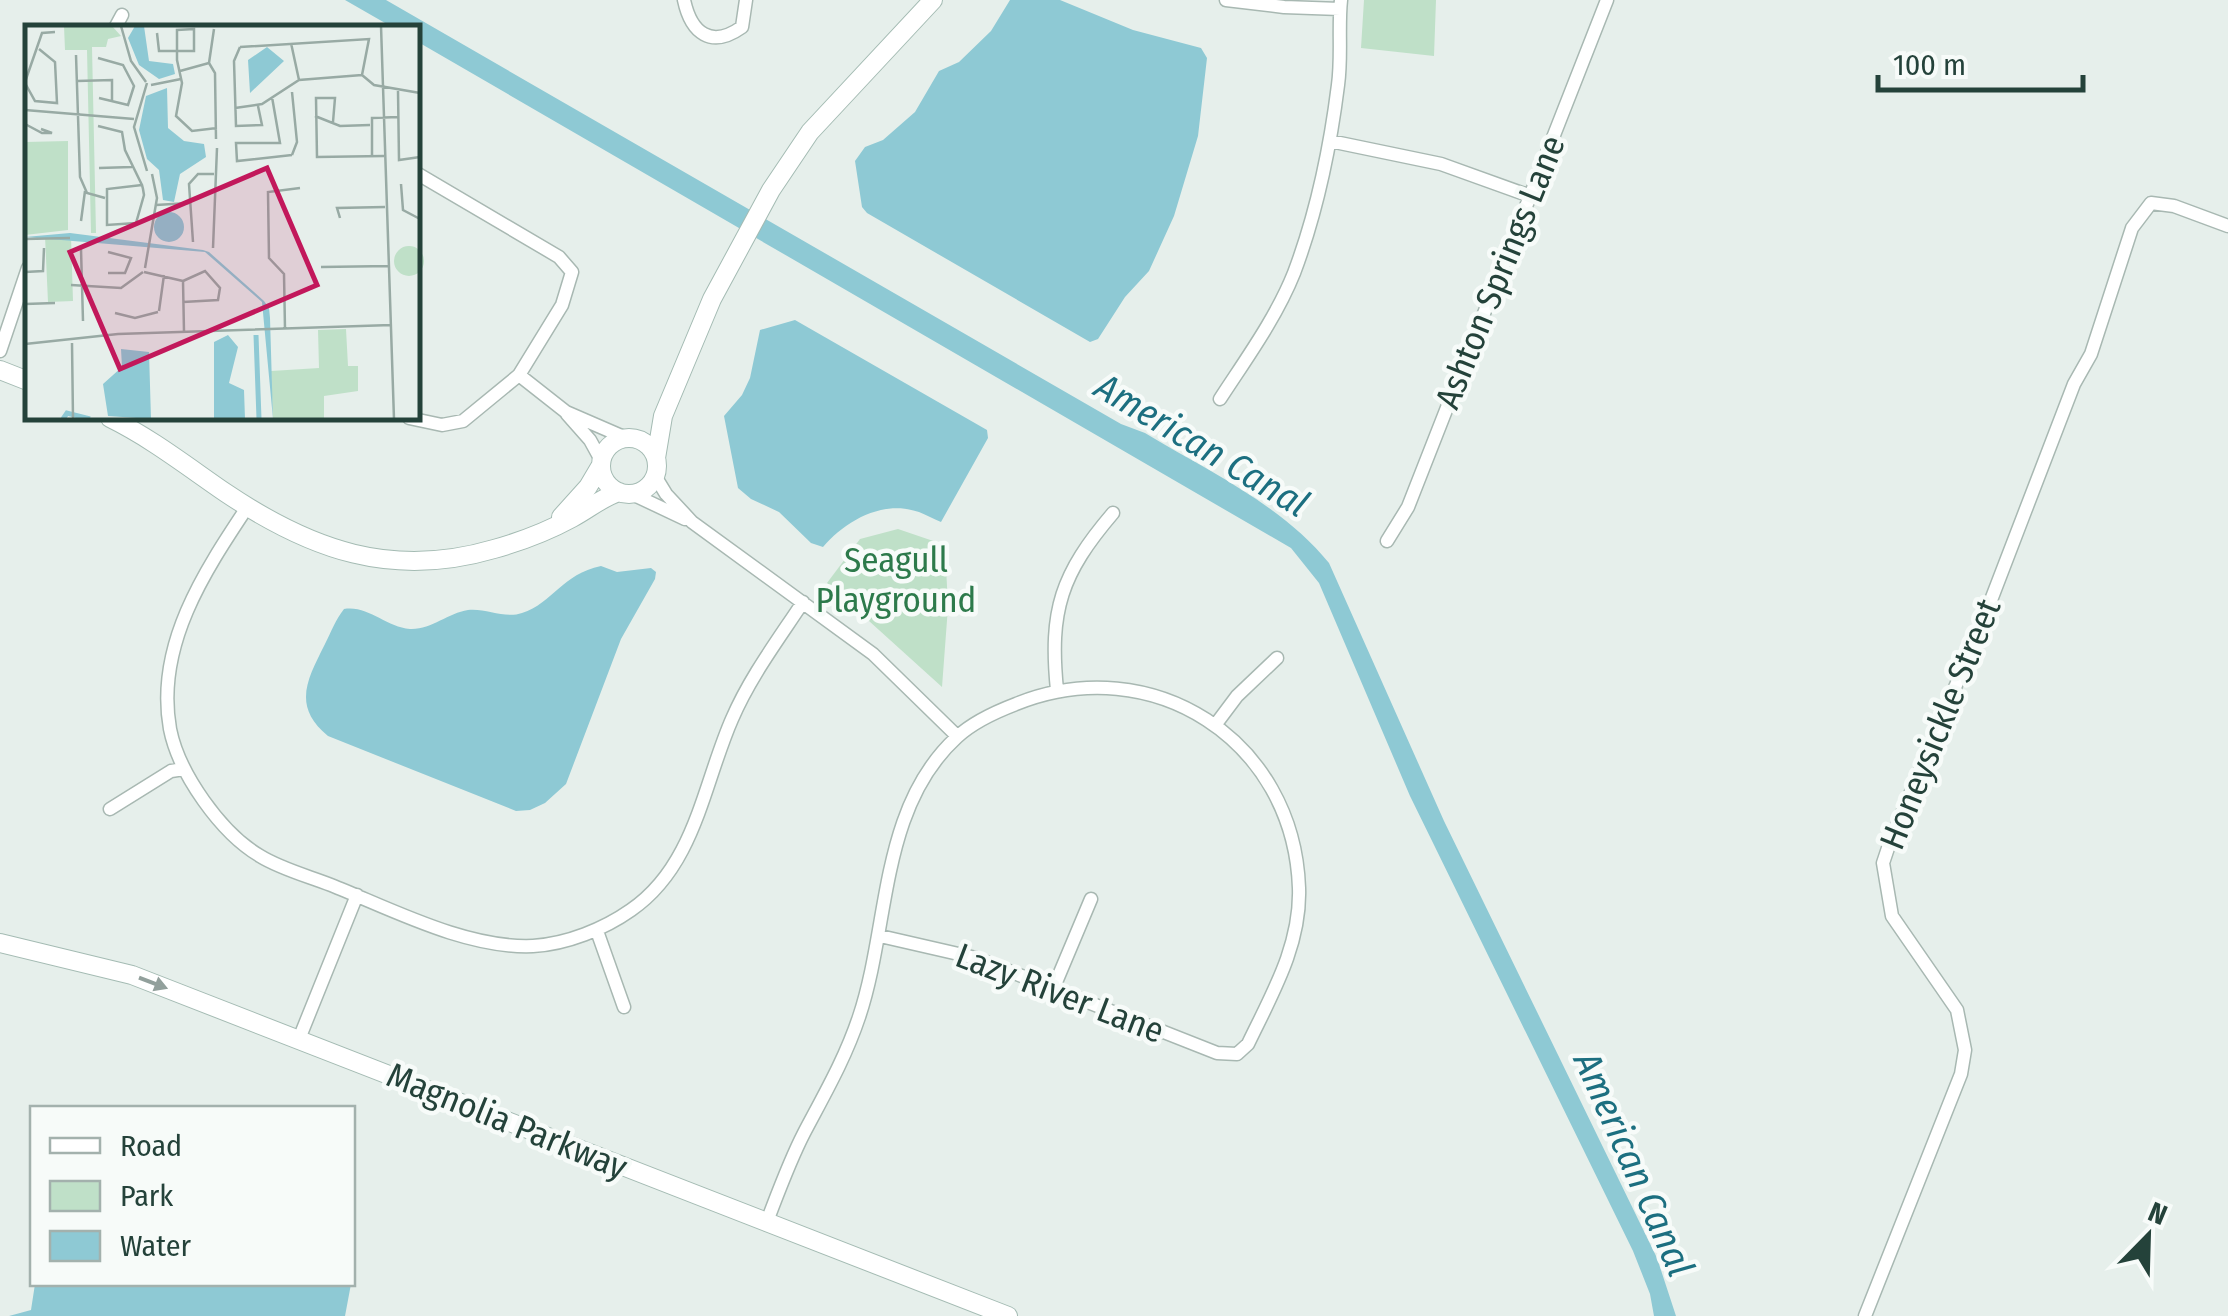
<svg xmlns="http://www.w3.org/2000/svg" width="2228" height="1316" font-family="'Fira Sans Condensed',sans-serif">
	<style>
		.green { fill: #bfe0c8 }
		.water { fill: #8ec9d4 }
		.lines { fill: none; stroke-linecap: round; stroke-linejoin: round }
		.street-casing { stroke: #a8b8b2; stroke-width: 15 }
		.secondary-casing { stroke: #a4bbb3; stroke-width: 20 }
		.street { stroke: #fff; stroke-width: 12 }
		.secondary { stroke: #fff; stroke-width: 18 }
		.oneway { fill: #92a09c }
		.labels { text-anchor: middle; dominant-baseline: central; stroke-width: 9; stroke-linejoin: round; paint-order: stroke }
		.street-label { font-size: 35px; fill: #24423a; stroke: #f7fbf9 }
		.park-label { font-size: 35px; fill: #2d7a4b; stroke: #f7fbf9 }
		.water-label { font-size: 38px; font-style: italic; fill: #1c6f80; stroke: #f7fbf9 }
		.inset-river { fill: none; stroke: #8ec9d4; stroke-width: 5 }
		.inset-road { fill: none; stroke: #98aaa4; stroke-width: 2.5 }
		.view { fill: #c2185b; fill-opacity: 0.15; stroke: #c2185b; stroke-width: 5 }
		.inset-edge { fill: none; stroke: #24423a; stroke-width: 5 }
	</style>
	<rect width="100%" height="100%" fill="#e6efeb"/>
	<path class="green" d="M1364,0h72l-2,56 -73,-8z
		M898,529l47,16 3,62 -6,80 -115,-104 33,-44z"/>
	<path class="water" d="M345,0h41l735,424 24,9c63,38 137,72 184,130l115,258 213,437 19,58h-22l-4,-22 -17,-43 -223,-455 -91,-213 -28,-35 -873,-506v-14l-26,-1z
		M1010,0h50l73,30 68,18 6,10 -9,78 -24,80 -25,55 -24,26 -27,42 -8,3 -223,-129 -5,-6 -7,-46 10,-14 18,-7 32,-28 24,-41 20,-9 32,-31z
		M795,320l192,110 1,8 -47,84c-8,-3 -14,-7 -22,-10 -36,-13 -74,9 -96,35l-12,-4 -32,-31 -28,-13 -13,-11 -14,-72 18,-21 8,-17 10,-48z
		M601,566l16,6 34,-4 5,4 -1,7 -34,60 -55,145 -21,19 -15,7 -14,1 -188,-75c-36,-30 -21,-56 -3,-92 6,-12 11,-25 19,-35 24,-4 42,18 66,20 21,1 38,-16 58,-19 18,-2 37,9 54,3 31,-10 40,-39 79,-47z
		M35,1284h316l-6,32h-336l22,-6z"/>
	<g class="lines">
		<g class="street-casing">
			<path id="street" d="M684,0c7,33 27,49 58,27l4,-27
				M1226,0l58,7 56,2
				M115,28l7,-13
				M1330,141l111,23 89,32
				M0,351l28,-83
				M519,375l47,37 60,26
				M1220,399c26,-40 56,-81 74,-126 23,-61 36,-124 44,-188 4,-28 0,-57 3,-85
				M567,414l23,26 11,20
				M409,418l33,7 21,-4 56,-46 43,-70 10,-33 -13,-15 -141,-83
				M655,476l11,18 26,28 181,132 84,82
				M630,493l55,26
				M248,506c-44,66 -93,140 -78,223 9,45 51,104 90,127 21,13 48,20 71,29 60,24 136,64 202,61 34,-2 71,-17 98,-36 64,-44 72,-125 101,-191 18,-42 46,-79 71,-117
				M1387,541l21,-34 199,-507
				M1057,690c-8,-80 4,-116 56,-177
				M1216,724l21,-28 40,-38
				M110,809l61,-38 13,-2
				M597,931l27,76
				M1054,987l37,-88
				M299,1039l58,-144
				M766,1224c12,-31 23,-62 38,-91 20,-38 41,-74 55,-116 31,-92 20,-209 98,-280 16,-15 38,-25 59,-33 136,-55 278,36 283,184 2,57 -27,106 -51,156l-11,10 -20,-1 -241,-95 -96,-22
				M1865,1316l96,-242 4,-24 -8,-40 -65,-94 -9,-53 7,-21 93,-221 91,-237 17,-30 41,-126 19,-25 23,3 54,20"/>
		</g>
		<g class="secondary-casing">
			<path id="secondary" d="M0,370l28,11
				M110,418c41,20 78,49 116,75 85,57 166,86 268,56 25,-7 56,-19 78,-31 17,-9 29,-20 47,-26
				M601 466a28 28 0 1 1 56 0a28 28 0 1 1-56 0Z
				M656,458l7,-42 49,-117 59,-109 39,-58 123,-132
				M561,517l27,-30 13,-22
				M0,943l132,32 876,341"/>
		</g>
		<use href="#street" class="street"/>
		<use href="#secondary" class="secondary"/>
	</g>
	<defs><path id="oneway-solid" d="M-6-.8H1V-3.2L6.5 0L1 3.2V.8H-6Z" transform="scale(2.5)"/></defs>
	<use class="oneway" href="#oneway-solid" transform="translate(153 983) rotate(21)"/>
	<g class="labels">
		<g class="street-label">
			<text transform="translate(1500 272) rotate(-68)">Ashton Springs Lane</text>
			<text transform="translate(1940 724) rotate(-68)">Honeysickle Street</text>
			<text transform="translate(1060 993) rotate(21)">Lazy River Lane</text>
			<text transform="translate(507 1121) rotate(22)">Magnolia Parkway</text>
		</g>
		<g class="park-label">
			<text x="896" y="560">Seagull<tspan x="896" dy="40">Playground</tspan></text>
		</g>
		<g class="water-label">
			<text transform="translate(1202 445) rotate(31)">American Canal</text>
			<text transform="translate(1634 1164) rotate(66)">American Canal</text>
		</g>
	</g>
	<g transform="translate(25 25)">
		<rect width="395" height="395" fill="#e6efeb"/>
		<path d="M39,1h48l9,10 -13,3 -2,8h-14l4,186h-5l-4,-183h-22zM43,116v89l-43,5v-93zM20,211h26l2,65 -25,1zM369 236a15 15 0 1 1 30 0a15 15 0 1 1-30 0ZM321,304l2,37h10v25l-34,5v23h-51l-2,-48 48,-3 -1,-38z" fill="#bfe0c8"/>
		<path d="M110,1h9l5,35 24,3 2,10 -16,5 -20,-14 -11,-27zM242,22l17,14 -34,32 -2,-33zM142,63l1,40 16,13 20,3 2,13 -26,17 -6,28 -11,-2 -4,-30 -12,-11 -8,-29 7,-34zM129 202a15 15 0 1 1 30 0a15 15 0 1 1-30 0ZM45,208l133,17 6,2 55,49 5,7 1,10 3,101 -11,-117 -57,-50 -180,-15zM203,310l10,12 -9,36 15,7 1,29h-31v-77zM96,324l28,3 2,67 -43,-3 -5,-32 19,-17z" fill="#8ec9d4"/>
		<path class="inset-river" d="M231,310l3,84M38,394l4,-6 23,6"/>
		<path class="inset-road" d="M96,1l10,35 15,21M356,1l13,393M132,8l2,18h35v-22l-17,1v30l5,23 -6,33 16,15 25,-3M266,18l8,37M215,22l129,-8 -7,36M215,22l-6,14 2,65 26,-1 -4,-19M51,30l4,122 7,16 18,5M73,33l25,7 11,21 -6,19 -29,-7M184,38l6,10 1,66M155,46l29,-8 5,-34M337,50l12,10 46,8M52,56l35,-1v20M0,57l17,-49 13,-1M0,58l10,18 22,2 -2,-41 -16,-13M122,58l-13,44 13,44M126,60l30,-6M373,66l1,69 21,-3M267,67l5,50 -5,13M247,72l8,46h-44l1,18 55,-6M210,83l27,-4 37,-24 63,-5M0,85l109,9M290,91l25,10 30,-1M308,97l2,-24h-19l1,59 67,-1M0,99l17,9h10l-11,-4M73,101l24,6 3,18 16,33 1,2 1,4 1,6 -8,28 -29,2v-36l35,-4M347,131v-38l26,-1M74,143l33,-1M376,159l2,26 17,9M131,180l33,-2M315,193l-3,-10 48,-1M56,196l4,-30M0,214l45,-1M168,217l-4,-58 9,-10h16M188,223l4,-100M56,224l2,72M296,242l69,-1M120,243l12,-70 -5,-24M0,247l18,-1 1,-23M119,247l39,9M83,248h17l6,-15 -23,-6M158,256l22,-10 15,17 -2,12 -35,2M158,256l1,51M46,260l50,3 22,-16M0,279l30,-1M134,286l5,-36M90,288l20,5 23,-6M260,304l-1,-55 -15,-16 -1,-66 32,-4M47,318l1,76M0,319l93,-10 273,-9"/>
		<path class="view" d="M242,143l50,117 -197,84 -50,-117z"/>
		<rect width="395" height="395" class="inset-edge"/>
	</g>
	<rect x="30" y="1106" width="325" height="180" fill="#f7fbf9" stroke="#a3b1ad" stroke-width="2.5"/>
	<rect x="50" y="1138" width="50" height="15" fill="#ffffff" stroke="#a3b1ad" stroke-width="2.5"/>
	<text x="120" y="1156" font-size="30" fill="#24423a">Road</text>
	<rect x="50" y="1181" width="50" height="30" fill="#bfe0c8" stroke="#a3b1ad" stroke-width="2.5"/>
	<text x="120" y="1206" font-size="30" fill="#24423a">Park</text>
	<rect x="50" y="1231" width="50" height="30" fill="#8ec9d4" stroke="#a3b1ad" stroke-width="2.5"/>
	<text x="120" y="1256" font-size="30" fill="#24423a">Water</text>
	<g transform="translate(2148 1236) rotate(23)" stroke="#f7fbf9" stroke-width="8" paint-order="stroke">
	<path d="M0-8L18 38L0 25L-18 38Z" fill="#24423a"/>
	<text y="-15" font-size="28" font-weight="bold" text-anchor="middle" fill="#24423a">N</text>
	</g>
	<path d="M1878 75v15h205v-15" fill="none" stroke="#24423a" stroke-width="5"/>
	<text x="1893" y="75" font-size="30" fill="#24423a" stroke="#f7fbf9" stroke-width="8" paint-order="stroke">100 m</text>
</svg>
